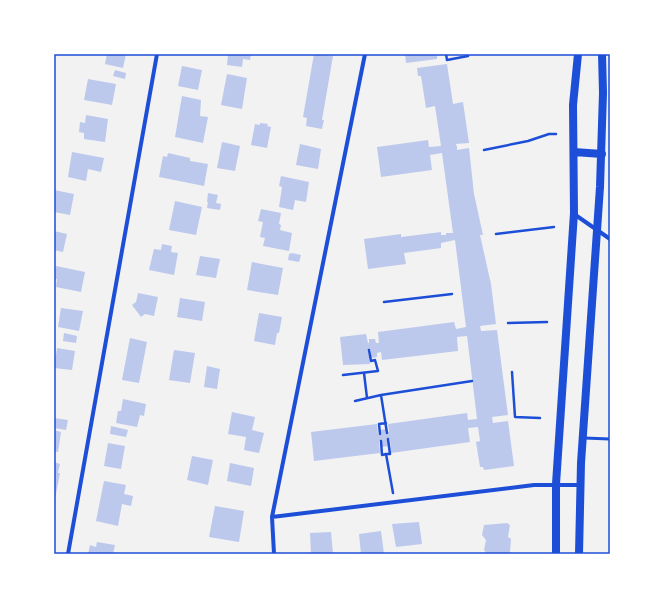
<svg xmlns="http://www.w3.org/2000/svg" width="664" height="608" font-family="Lora,serif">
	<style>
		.building { fill: #bdc9ec }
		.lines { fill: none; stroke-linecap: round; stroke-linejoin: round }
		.path { stroke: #1d4ed8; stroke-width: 2.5 }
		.service { stroke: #1d4ed8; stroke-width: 3 }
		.minor { stroke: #1d4ed8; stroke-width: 4 }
		.secondary { stroke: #1d4ed8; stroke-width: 8 }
		.neatline { fill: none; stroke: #1d4ed8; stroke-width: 1.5 }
	</style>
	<rect width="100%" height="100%" fill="#f2f2f2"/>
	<path class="building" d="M107,54h19l-3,14 -18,-4z
		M228,54h23l-1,6 -7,-1 -1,8 -15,-2z
		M314,54l19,2 -11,64h2l-2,9 -16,-3 1,-8 -4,-1z
		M405,54h32v5l-31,4z
		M447,64l6,40 10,-2 6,41 -13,1 1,3v3l12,-2 5,46 9,41h-3l11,49 5,40 -16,2 1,5 16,-1 6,47 5,38 -16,2 1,6 15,-2 6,45 -30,4 -1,-3h-3l-4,-25 4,-1 -2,-14 -10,1 2,14 -79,11 -1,-14h-3l1,7 -6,1 -1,-6h-2l1,12 -66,8 -3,-29 66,-8 1,10h2v-4l6,-1v4l3,-1 -1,-8 79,-11 1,7 9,-1 -10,-83 -10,1 1,14 -76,9 -1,-8 -4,1v4l-6,1v-8h-3l2,14 -27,1 -3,-28 26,-3 2,9h1v-4h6l1,4h3l-1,-11 76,-10 2,7 10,-2 -11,-87 -14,3v5l-37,5 2,11 -38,5 -4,-30 37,-5v3l40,-5v3h5v-2h7l-11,-80 -12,2 2,15 -51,7 -4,-30 51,-7 1,7 12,-1 -6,-40 -9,2 -5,-32h-3l-1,-8z
		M182,66l20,4 -4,20 -20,-4z
		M115,70l11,3 -1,6 -12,-3z
		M227,74l20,4 -5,31 -21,-4z
		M88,79l28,5 -4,21 -28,-5z
		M182,96l19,4 -1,16 8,1 -5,26 -28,-6z
		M86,115l22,4 -3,23 -21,-3v-6l-5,-1 1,-10 5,1z
		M260,123l8,1 -1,2 4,1 -4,21 -16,-3 4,-21 5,1z
		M222,142l18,4 -5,25 -18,-3z
		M300,144l21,5 -3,20 -22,-4z
		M72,152l32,6 -3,14 -13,-3 -2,12 -18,-4z
		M168,153l22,5v3l18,3 -4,22 -45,-9 4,-21 4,1z
		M281,176l28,6 -3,20 -11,-2 -2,10 -14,-3 3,-20 -3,-1z
		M54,190l20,4 -4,21 -16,-3z
		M208,193l10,2 -2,8 5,1 -1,6 -13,-2 1,-6h-1z
		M175,201l27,6 -6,28 -27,-5z
		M261,209l20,4 -2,11 2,1 -1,5 12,3 -3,18 -26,-5 2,-8 -5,-1 3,-15 -5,-1z
		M54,231l13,3 -4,18 -9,-2z
		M162,244l10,2 -1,6 7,1 -4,22 -25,-5 5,-21 7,1z
		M292,253l9,2 -2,7 -11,-2 1,-6z
		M200,256l20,3 -4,19 -20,-3z
		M252,262l31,6 -5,27 -31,-5z
		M56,266l29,6 -4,20 -25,-5 1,-8h-3z
		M138,293l20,4 -4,19 -9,-2 -4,3 -9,-12 4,-3z
		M180,298l25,4 -3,19 -25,-4z
		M61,308l22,3 -4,20 -21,-4z
		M259,313l23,4 -3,16h-2l-2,12 -21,-4z
		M64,333l13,3 -1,7 -13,-2z
		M130,338l17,4 -8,41 -17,-3z
		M57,348l18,3 -3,19 -18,-2z
		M174,350l21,3 -5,30 -21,-3z
		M207,366l13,3 -3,20 -13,-2z
		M123,399l23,5 -2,12 -4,-1 -3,12 -21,-4 2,-12h3z
		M232,412l23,5 -3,13 12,3 -5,20 -15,-3 2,-13 -18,-3z
		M54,418l14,2 -2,10 -12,-2z
		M111,426l17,4 -2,7 -16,-3z
		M54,430l7,2 -3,20 -4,-1z
		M108,443l17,3 -4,23 -17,-3z
		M192,456l21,4 -5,25 -21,-5z
		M54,462l6,2 -2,9h2l-5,26h-1z
		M230,463l24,5 -3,18 -24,-5z
		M104,481l22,4 -2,9 9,2 -2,10 -9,-2 -4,22 -22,-5z
		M215,506l29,5 -5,31 -30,-5z
		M419,522l3,22 -26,3 -4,-23z
		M507,523l3,2 -2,12 3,2 -1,13 3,2h-26l-3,-4 2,-10 -4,-5 2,-10z
		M381,531l3,23h-23l-2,-20z
		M331,532l2,22h-22l-1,-21z
		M97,542l18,3 -2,9h-25l2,-9 6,2z"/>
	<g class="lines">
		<path class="path" d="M446,54l1,6 21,-4
			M484,150l44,-9 21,-7h7
			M496,234l58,-7
			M384,302l68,-8
			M508,323l39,-1
			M512,372l3,45 25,1
			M364,373l3,25
			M343,375l35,-4 -3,-11 -4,1 -2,-11
			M381,395l6,38
			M355,401l26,-6 91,-14
			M380,434l-1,-10 7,-1
			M381,441l1,14 4,-1
			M386,454l7,39
			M386,454h4l-2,-15"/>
		<path class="service" d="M584,438l26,1"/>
		<path class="minor" d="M574,214l36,25
			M272,517l262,-32h46
			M68,554l89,-500
			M274,554l-2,-37 93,-463"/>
		<path class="secondary" d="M574,152l28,2
			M556,554v-70l18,-271 -1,-108 5,-51
			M579,554l2,-91 19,-276 3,-94 -1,-39"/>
	</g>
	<rect width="664" height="608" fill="none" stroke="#ffffff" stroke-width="110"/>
	<rect x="55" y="55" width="554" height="498" class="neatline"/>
</svg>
